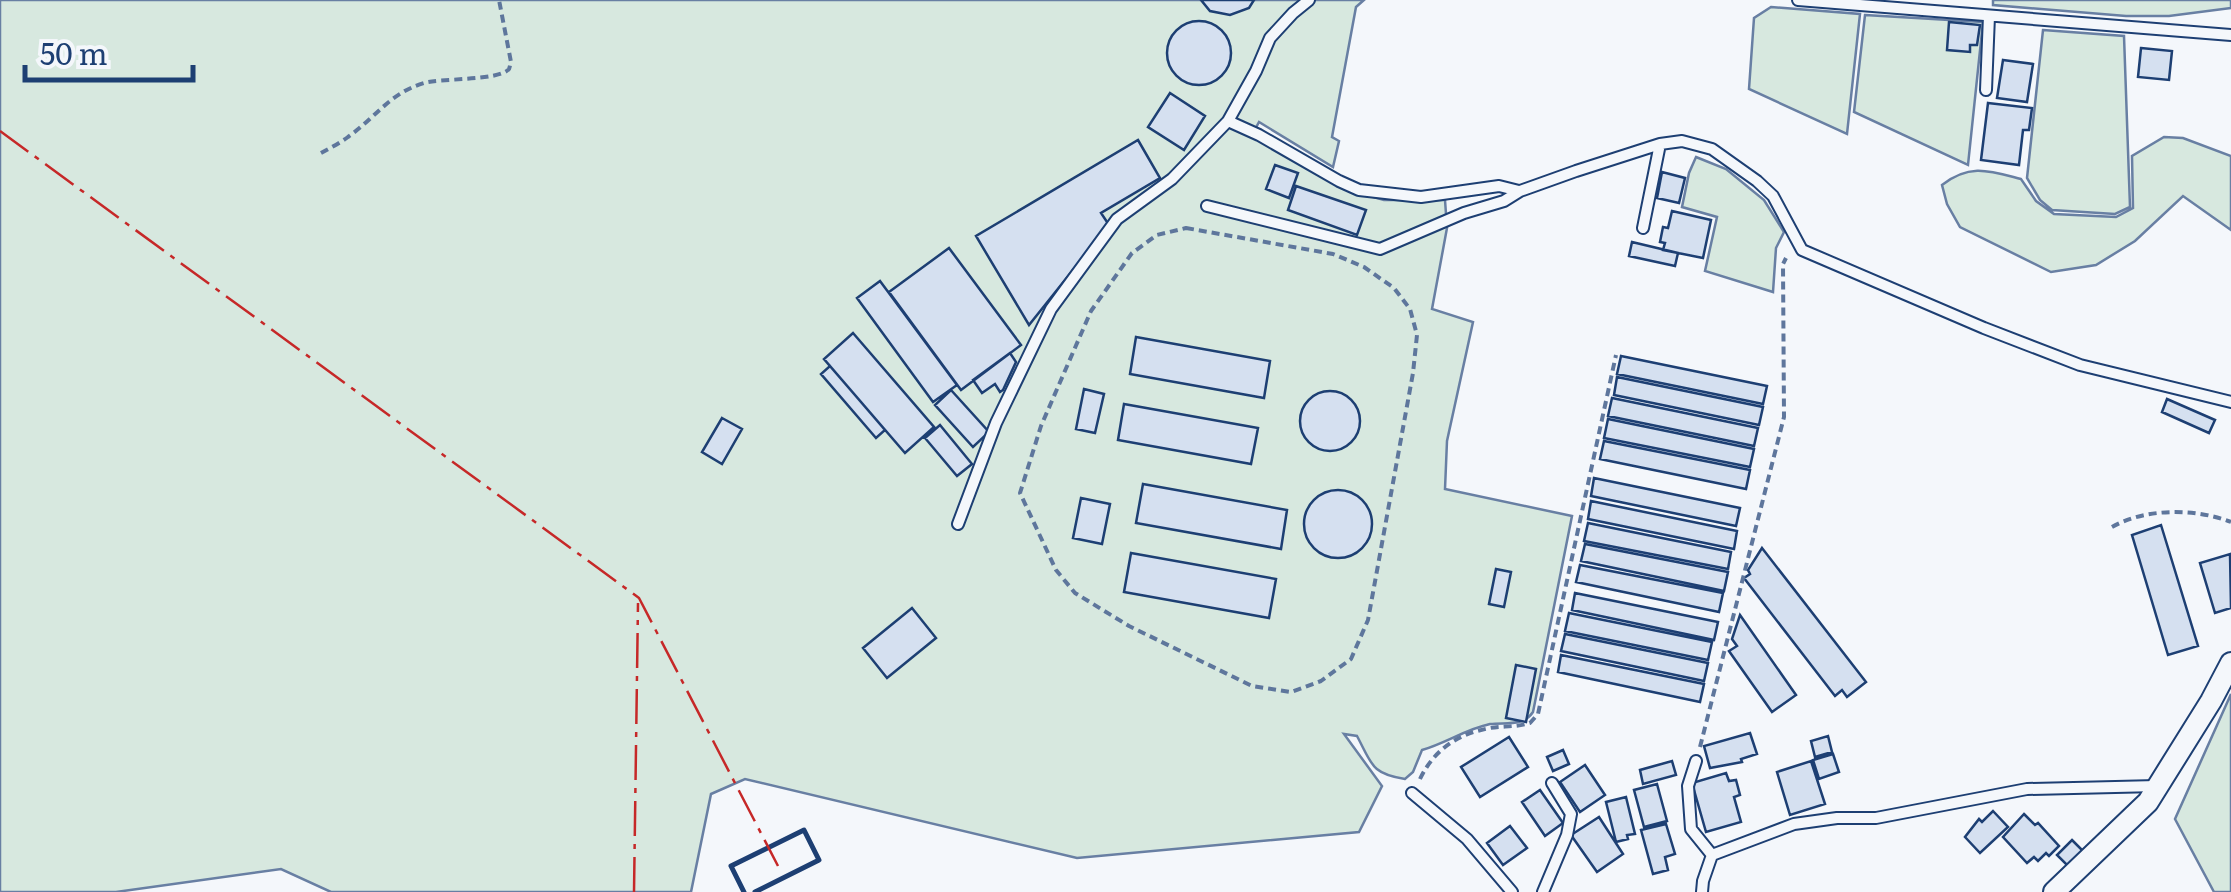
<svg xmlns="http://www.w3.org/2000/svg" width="2231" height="892" font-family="Literata,serif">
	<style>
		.green { fill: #d7e8df; stroke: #687fa3; stroke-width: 2.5 }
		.building { fill: #d5e0f0; stroke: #1d3f73; stroke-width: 2.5 }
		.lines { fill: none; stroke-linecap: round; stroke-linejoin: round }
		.lane-casing { stroke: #1d3f73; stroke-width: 14 }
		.street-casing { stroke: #1d3f73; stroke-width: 24 }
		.path { stroke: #5e769c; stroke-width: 4; stroke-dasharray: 8 5; stroke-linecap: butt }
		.lane { stroke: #f4f7fb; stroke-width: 10 }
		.street { stroke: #f4f7fb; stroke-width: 20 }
		.wall { stroke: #1d3f73; stroke-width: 5 }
		.power { stroke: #c62828; stroke-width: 2.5; stroke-dasharray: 35 8 5 8; stroke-linecap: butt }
	</style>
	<rect width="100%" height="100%" fill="#f4f7fb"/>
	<path class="green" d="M0,0h1364l-8,7 -24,130 7,4 -6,26 -74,-45 -8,15 44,20 54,33 35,10h61l2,28 -15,81 41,13 -26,119 -2,48 127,27 -39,196c-10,15 -27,10 -43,12 -24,5 -44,19 -68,26l-9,22 -8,7c-34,-5 -33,-15 -48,-43l-13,-2 38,52 -23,46 -282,26 -332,-79 -34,15 -20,98h-360l-50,-23 -165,23h-116z
		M1993,0h238v8l-62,8h-43l-133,-11z
		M1771,7l89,7 -13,120 -98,-45 5,-71z
		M1865,15l118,7 -15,143 -114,-53z
		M2043,30l81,6 6,171 -15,7 -63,-4 -12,-10 -13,-22z
		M2164,137l19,1 48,18v74l-48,-34 -48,45 -39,24 -45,7 -91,-45 -13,-23 -5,-19c28,-22 48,-14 79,-6l15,22 18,13 62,3 17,-9 -1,-52z
		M1696,157l30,12 38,31 20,32 -8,16 -3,44 -68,-21 12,-54 -35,-10 7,-34z
		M2231,694v198h-17l-39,-73z"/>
	<path class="building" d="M1201,0h53l-5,8 -19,7 -20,-4z
		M1167 53a32 32 0 1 1 64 0a32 32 0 1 1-64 0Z
		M1949,22l31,3 -3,20h-7v7l-23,-2z
		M2141,48l31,3 -3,29 -31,-3z
		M2003,60l30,4 -6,38 -30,-4z
		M1170,93l35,23 -21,34 -36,-23z
		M1988,103l44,5 -3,22h-6l-4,35 -38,-5z
		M1138,140l22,38 -59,35 8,12 -80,100 -53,-89z
		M1275,165l23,8 -9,25 -23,-9z
		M1662,172l23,6 -6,25 -22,-5z
		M1296,186l70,24 -9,25 -69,-25z
		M1672,211l39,9 -8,38 -40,-8 2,-7 -5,-1 3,-15 5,1z
		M1632,242l46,11 -3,13 -46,-10z
		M949,248l72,97 -60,45 -72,-98z
		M880,281l77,104 -24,17 -76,-104z
		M853,333l81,94 -29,26 -81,-94z
		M1136,337l134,24 -6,37 -134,-24z
		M1010,353l6,9 -13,28 -3,2 -5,-8 -13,9 -9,-13z
		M1621,356l146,30 -4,18 -146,-30z
		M830,366l55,64 -9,8 -55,-64z
		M1617,377l146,30 -4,18 -145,-30z
		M1084,389l20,5 -9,39 -19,-4z
		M951,390l38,42 -16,15 -38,-42z
		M1300 421a30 30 0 1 1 60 0a30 30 0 1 1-60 0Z
		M1612,398l146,30 -4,18 -146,-30z
		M2167,399l48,21 -6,13 -47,-21z
		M1124,404l134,24 -7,36 -133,-24z
		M722,418l20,11 -20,35 -20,-12z
		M1608,419l146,30 -4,18 -146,-29z
		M940,425l32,39 -15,12 -32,-38z
		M1604,441l146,29 -4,19 -146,-30z
		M1594,478l146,30 -4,18 -145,-30z
		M1143,484l144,26 -6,39 -145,-26z
		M1304 524a34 34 0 1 1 68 0a34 34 0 1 1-68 0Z
		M1081,498l29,6 -8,40 -29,-6z
		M1591,501l146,30 -3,18 -146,-30z
		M1588,523l143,29 -3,17 -144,-28z
		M2161,525l37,121 -30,9 -36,-120z
		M1585,544l143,28 -4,19 -143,-30z
		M1762,548l104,134 -19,15 -5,-7 -7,6 -91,-118 6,-4 -2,-4z
		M1131,553l145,26 -7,39 -145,-26z
		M2230,554l1,54 -16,5 -15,-50z
		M1580,565l143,28 -4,19 -143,-30z
		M1496,569l15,3 -7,35 -15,-3z
		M1575,593l143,29 -4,18 -142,-30z
		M912,608l24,30 -49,40 -24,-30z
		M1569,613l143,29 -4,18 -143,-29z
		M1740,615l56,80 -24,17 -43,-61 8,-5 -5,-7z
		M1565,634l143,29 -4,18 -143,-30z
		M1561,655l143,29 -4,18 -142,-30z
		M1516,665l20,4 -10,53 -20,-4z
		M1750,733l7,21 -16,5 1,3 -32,6 -6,-22z
		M1828,736l4,16 -17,5 -4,-16z
		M1509,737l19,30 -48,30 -19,-30z
		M1563,750l6,14 -16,7 -6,-14z
		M1833,754l6,18 -20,7 -6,-19z
		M1672,761l4,14 -33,9 -3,-14z
		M1811,761l14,43 -35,11 -13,-43z
		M1585,765l20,30 -25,17 -20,-30z
		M1726,773l3,8 7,-1 4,15 -6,2 7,25 -35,10 -14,-49z
		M1657,784l10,37 -23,6 -10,-37z
		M1540,790l23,33 -18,13 -23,-34z
		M1626,797l9,37 -8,1 1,4 -12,3 -10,-40z
		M1993,811l15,16 -28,26 -15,-16 14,-18 3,3z
		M2024,814l11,11 3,-2 21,23 -10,10 -3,-3 -8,8 -4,-4 -7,6 -24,-26z
		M1599,817l24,37 -26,18 -26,-37z
		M1666,824l9,30 -10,3 3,13 -15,4 -12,-44z
		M1510,826l17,22 -24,17 -16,-22z
		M2072,840l12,12 -15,15 -12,-12z"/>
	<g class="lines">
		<g class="lane-casing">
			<path id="lane" d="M1798,0l433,35
				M1986,90l3,-74
				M1228,121l31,14 80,46 20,9 62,7 78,-11 20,5
				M1207,206l173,43 84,-36 40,-12 16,-10 56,-20 84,-27 22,-3 30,8 45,32 16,15 29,54 182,78 96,37 151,37
				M1643,228l17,-84
				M958,524l38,-101 55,-114 66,-90 55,-40 56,-58 28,-50 14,-33 23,-25 16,-13
				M1696,761l-8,25 3,43 21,26
				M1412,793l55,46 45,53
				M1712,855l82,-31 43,-6h39l151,-29 130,-3
				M1543,892l24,-57 4,-21 -19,-31
				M1702,892l1,-11 9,-26"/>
		</g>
		<g class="street-casing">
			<path id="street" d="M2054,892l94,-90 63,-101 20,-38"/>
		</g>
		<path class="path" d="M321,153c9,-5 19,-10 27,-16 28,-20 42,-44 76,-54 17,-5 75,-2 85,-14 1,-2 1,-5 2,-7l-12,-62
			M1186,228l147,26 31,13 30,21 16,21 7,26 -4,38 -45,247 -17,39 -30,22 -30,11 -39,-6 -123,-60 -54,-33 -19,-23 -36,-77 21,-67 50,-115 41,-58 25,-18z
			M2112,527c33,-19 83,-19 119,-5
			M1700,747l84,-330 -1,-153 3,-6
			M1420,779c14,-29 37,-45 70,-51 13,-2 27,-1 40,-5l8,-9 78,-359"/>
		<use href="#lane" class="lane"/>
		<use href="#street" class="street"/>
		<path class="wall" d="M744,892l-13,-26 73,-36 15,30 -64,32"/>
		<path class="power" d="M0,131l639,467 139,268
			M634,892l4,-289"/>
	</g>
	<path d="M25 65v15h168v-15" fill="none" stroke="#1d3f73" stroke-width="5"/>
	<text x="40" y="65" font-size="30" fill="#1d3f73" stroke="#f4f7fb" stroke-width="8" paint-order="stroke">50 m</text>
</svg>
